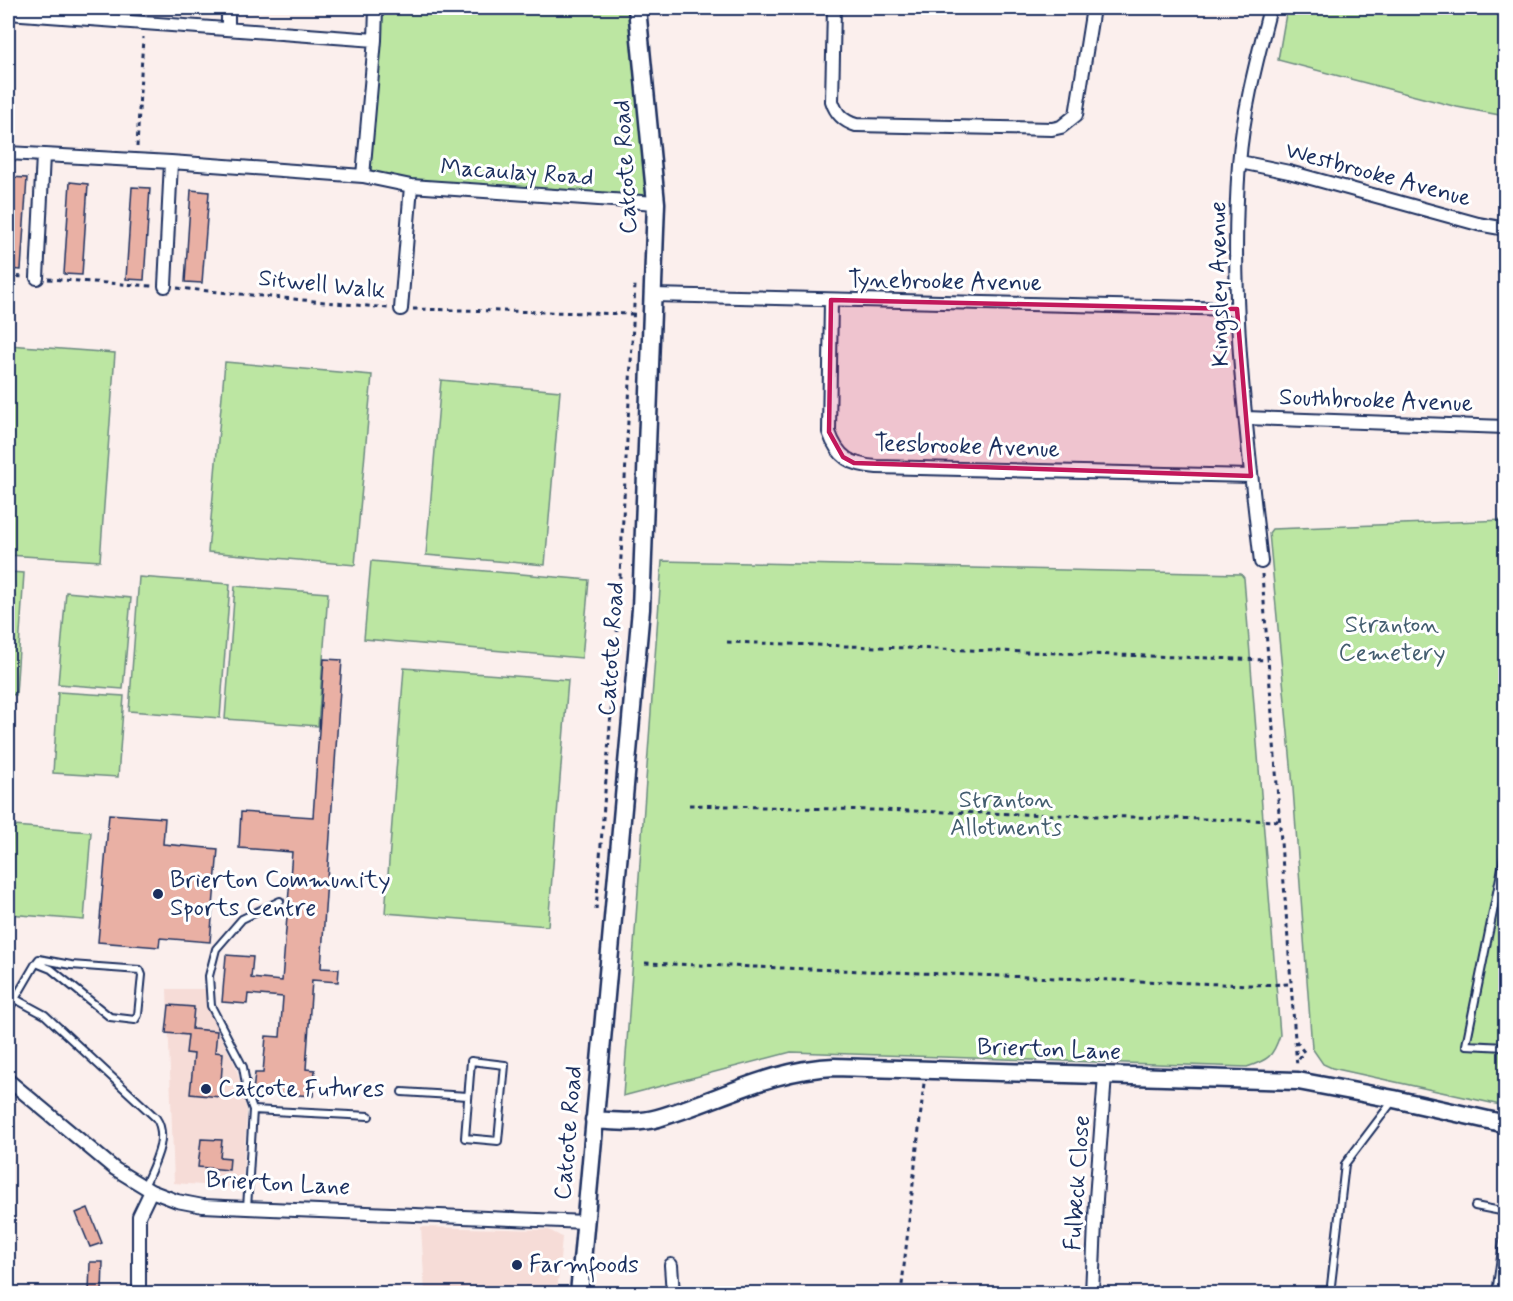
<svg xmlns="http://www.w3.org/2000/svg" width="1513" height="1301" font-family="Mynerve,sans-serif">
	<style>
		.built { fill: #f6dcd7 }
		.green { fill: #bce6a2; stroke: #6c8a80; stroke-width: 1.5 }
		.building { fill: #e9b0a4; stroke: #1b2f5e; stroke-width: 1.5 }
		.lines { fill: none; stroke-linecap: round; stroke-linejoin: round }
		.lane-casing { stroke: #1b2f5e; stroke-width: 10 }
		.street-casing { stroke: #1b2f5e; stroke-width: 16 }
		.secondary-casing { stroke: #1b2f5e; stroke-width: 21 }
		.path { stroke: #1b2f5e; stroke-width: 3; stroke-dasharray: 4.5 4.5; stroke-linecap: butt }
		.lane { stroke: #fff; stroke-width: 6 }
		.street { stroke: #fff; stroke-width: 12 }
		.secondary { stroke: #fff; stroke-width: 16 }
		.marked { fill: #c2185b; fill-opacity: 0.2; stroke: #c2185b; stroke-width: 4.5; stroke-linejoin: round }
		.poi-dot { fill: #1b2f5e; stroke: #fff; stroke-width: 2 }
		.labels { text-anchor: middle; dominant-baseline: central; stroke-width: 6; stroke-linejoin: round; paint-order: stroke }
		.street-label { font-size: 24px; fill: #1b2f5e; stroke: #fff }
		.park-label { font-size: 24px; fill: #435d6f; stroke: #fff }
		.poi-label { font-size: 24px; fill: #1b2f5e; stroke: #fff; text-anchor: start }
	</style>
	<rect width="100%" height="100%" fill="#fbefed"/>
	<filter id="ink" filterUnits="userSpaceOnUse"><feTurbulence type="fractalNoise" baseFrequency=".0167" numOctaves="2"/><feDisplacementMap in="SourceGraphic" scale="12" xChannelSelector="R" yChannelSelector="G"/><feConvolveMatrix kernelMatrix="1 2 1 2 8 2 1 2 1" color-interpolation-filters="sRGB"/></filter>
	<g filter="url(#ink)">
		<path class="built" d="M167,989h39l3,23 27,55 11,44 -5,77 -68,-5z
			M421,1227l128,3 13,7 -5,56h-132z"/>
		<path class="green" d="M373,8h264l19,195 -293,-27z
			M1287,8h218v108l-48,-9 -179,-47z
			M8,345l107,8 -15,208 -92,-6z
			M225,362l147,13 -17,190 -147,-13z
			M441,380l119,11 -15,174 -119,-10z
			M1505,520v586l-173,-38 -9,-4 -11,-16 -20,-273 -23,-242 3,-4z
			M371,561l218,19 -7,78 -218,-19z
			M662,561l579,13 3,4 36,457c-7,22 -12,25 -33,32l-456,-15 -168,44z
			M8,572l16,1 -8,122 -8,-1z
			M139,577l91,7 -10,134 -91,-7z
			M235,586l93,7 -10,133 -93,-7z
			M66,592l65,6 -8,91 -65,-5z
			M404,668l164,12 -20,246 -163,-13z
			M58,692l66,4 -6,81 -65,-4z
			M13,826l78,6 -7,88 -76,-6z"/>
		<path class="building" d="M9,177l18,1 -6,92 -13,-1z
			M70,182l18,2 -6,91 -18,-1z
			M132,187l18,1 -6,92 -18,-1z
			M191,190l18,2 -7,91 -17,-1z
			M324,659l18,1 -21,308 18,1 -1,13 -26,-2 -6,89 9,1 -2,26 -60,-4 2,-19h8l3,-37 14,1 3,-40 -35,-3 -1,10 -25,-2 4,-47 27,2 -2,21 31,3 10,-129 -53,-4 2,-36 72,5z
			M109,814l56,4 -2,26 55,5 -8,93 -50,-4 -1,9 -61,-5z
			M169,1005l25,2 -2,22 25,2 -2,21 8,1 -3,44 -30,-3 4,-40 -8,-1 2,-18 -22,-2z
			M201,1139l21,1 -2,17 10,1 -1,12 -31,-3z
			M88,1208l14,35 -12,4 -14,-34z
			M90,1262h13l-1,31h-13z"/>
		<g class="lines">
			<g class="lane-casing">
				<path id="lane" d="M1506,848l-40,197 40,2
					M8,995l37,20 111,103c14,20 -4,49 -12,69
					M8,1011l28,-48 3,-4 32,6 69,5 2,5 -4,40 -3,5 -25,-3 -59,-48 -15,-6
					M471,1061l34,4 -7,76 -33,-3z
					M402,1092l66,4
					M253,1110l-5,-14 -5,-29 -32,-61 -2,-30 7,-27 26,-30 38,-18
					M1475,1206l31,6
					M247,1208l6,-98 116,6
					M1330,1294l15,-130 47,-62"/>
			</g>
			<g class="street-casing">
				<path id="street" d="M834,8l-2,93c4,13 11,20 24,24l196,4 9,-2 15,-12 17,-107
					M8,13l367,27
					M228,29v-21
					M8,153l163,9 192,14 48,10 245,17
					M1240,162l49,10 189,52 28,5
					M363,176l12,-136 1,-32
					M37,278l6,-123
					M165,286l6,-124
					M653,295l584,14
					M831,300l-2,132c9,26 22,33 48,35l374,9
					M401,309l10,-123
					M1246,418l260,9
					M1261,562c-15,-131 -32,-266 -22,-398 4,-53 18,-105 31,-156
					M8,1080l107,89 36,22 26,10 26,5 44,2 339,14
					M671,1265l2,29
					M139,1294v-78l12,-25
					M1092,1294l4,-95 9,-124
					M1499,1294l7,-52"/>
			</g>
			<g class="secondary-casing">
				<path id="secondary" d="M594,1120c21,1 44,4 64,-2 59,-17 114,-49 176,-51l464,14 96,18 112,25
					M579,1294l62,-685 15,-406 -19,-195"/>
			</g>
			<path class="path" d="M137,147l6,-110
				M8,276l16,1
				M48,279l104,7
				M177,288l211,20
				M413,309l221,5
				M1262,574l35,493
				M727,642l541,18
				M689,805l590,16
				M596,910l21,-276 18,-349
				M645,963l604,22 42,-1
				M1296,1041l8,11 -6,8
				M901,1294l23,-211"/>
			<use href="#lane" class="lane"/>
			<use href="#street" class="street"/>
			<use href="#secondary" class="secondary"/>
		</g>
	</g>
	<path class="marked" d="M831,300l406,9 14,167 -397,-13 -11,-6 -14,-25z"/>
	<g class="poi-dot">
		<circle cx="158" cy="894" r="6"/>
		<circle cx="206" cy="1089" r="6"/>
		<circle cx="517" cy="1265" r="6"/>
	</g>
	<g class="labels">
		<g class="street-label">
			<text transform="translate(626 167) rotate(-93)">Catcote Road</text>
			<text transform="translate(517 173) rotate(4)">Macaulay Road</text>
			<text transform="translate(1378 175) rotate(15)">Westbrooke Avenue</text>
			<text transform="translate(945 282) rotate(1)">Tynebrooke Avenue</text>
			<text transform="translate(1220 284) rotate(-91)">Kingsley Avenue</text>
			<text transform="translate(322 285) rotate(6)">Sitwell Walk</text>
			<text transform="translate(1376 401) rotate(2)">Southbrooke Avenue</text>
			<text transform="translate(967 447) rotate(2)">Teesbrooke Avenue</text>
			<text transform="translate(612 649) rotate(-86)">Catcote Road</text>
			<text transform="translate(1049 1050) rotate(2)">Brierton Lane</text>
			<text transform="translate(569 1133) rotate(-85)">Catcote Road</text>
			<text transform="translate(1078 1183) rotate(-86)">Fulbeck Close</text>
			<text transform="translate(278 1184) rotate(3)">Brierton Lane</text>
		</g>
		<g class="park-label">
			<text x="1392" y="625">Stranton<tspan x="1392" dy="28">Cemetery</tspan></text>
			<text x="1006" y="800">Stranton<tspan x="1006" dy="28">Allotments</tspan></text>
		</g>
		<g class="poi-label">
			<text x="170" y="880">Brierton Community<tspan x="170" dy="28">Sports Centre</tspan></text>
			<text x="218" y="1089">Catcote Futures</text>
			<text x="529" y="1265">Farmfoods</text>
		</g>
	</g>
	<rect width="1513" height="1301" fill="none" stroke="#fff" stroke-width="30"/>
	<rect x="15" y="15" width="1483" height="1271" fill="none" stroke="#1b2f5e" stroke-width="2" filter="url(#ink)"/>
</svg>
